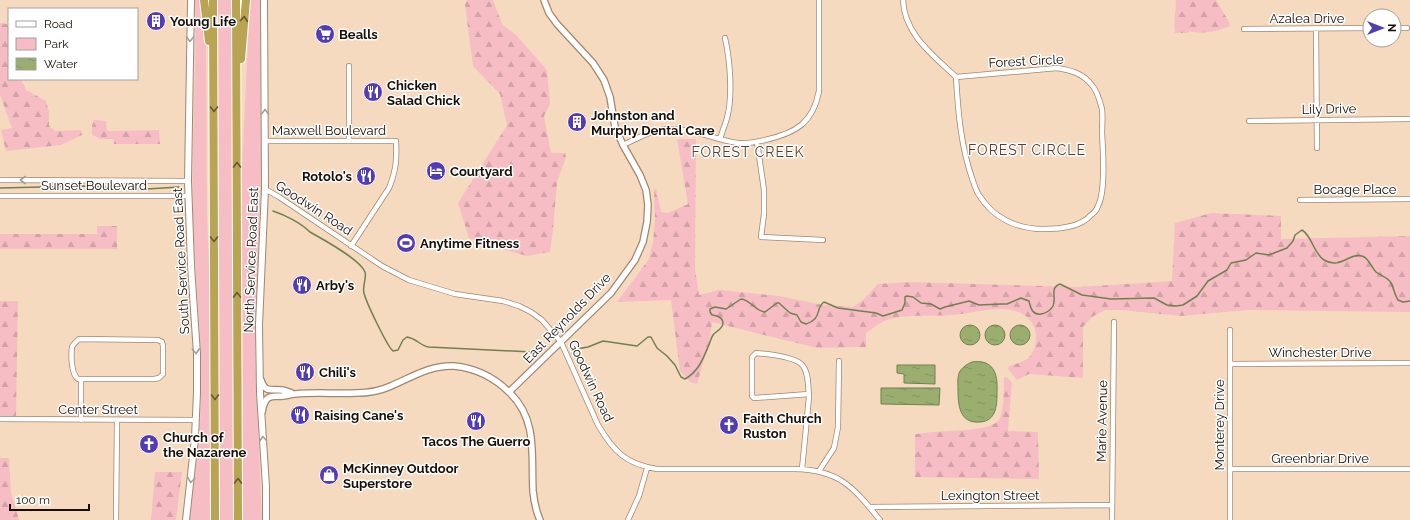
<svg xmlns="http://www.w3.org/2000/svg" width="1410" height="520" font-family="Raleway,sans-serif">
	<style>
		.green { fill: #f7bdc5 }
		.forest { fill: url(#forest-firs) }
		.water { fill: url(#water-ripples); stroke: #737f4f }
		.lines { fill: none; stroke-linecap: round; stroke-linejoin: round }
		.stream { stroke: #737f4f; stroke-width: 1.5 }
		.minor-casing { stroke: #a0876f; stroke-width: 6 }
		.tertiary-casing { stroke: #a0876f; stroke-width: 8 }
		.secondary-casing { stroke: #a0876f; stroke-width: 8 }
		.motorway-casing { stroke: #fff; stroke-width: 10 }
		.minor { stroke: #fff; stroke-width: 4.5 }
		.tertiary { stroke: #fff; stroke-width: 5.5 }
		.secondary { stroke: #fff; stroke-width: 6 }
		.motorway { stroke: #b9a453; stroke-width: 8 }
		.oneway { stroke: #68592c }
		.oneway2 { stroke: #a29f9b }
		.labels { text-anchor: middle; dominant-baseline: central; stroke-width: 3; stroke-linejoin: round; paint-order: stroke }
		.street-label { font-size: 13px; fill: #170e05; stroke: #fff }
		.poi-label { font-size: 13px; font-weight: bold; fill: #170e05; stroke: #fff; text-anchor: start }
		.neighbourhood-label { font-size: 14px; letter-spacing: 1px; fill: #57412b; stroke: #fff }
	</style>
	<defs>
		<pattern id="forest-firs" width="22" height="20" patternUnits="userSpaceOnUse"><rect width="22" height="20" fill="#f7bdc5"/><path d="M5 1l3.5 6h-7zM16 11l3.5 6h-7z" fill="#d3a1a8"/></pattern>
		<pattern id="water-ripples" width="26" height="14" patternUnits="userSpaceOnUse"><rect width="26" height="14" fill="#9aaf6f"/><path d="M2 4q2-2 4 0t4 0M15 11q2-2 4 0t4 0" fill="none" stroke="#84955f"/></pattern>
	</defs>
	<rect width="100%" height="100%" fill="#f6dac0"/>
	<path class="green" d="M195,0h6l5,46 1,166 3,79 2,229h-23c6,-43 12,-86 12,-130 1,-59 -7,-119 -8,-178 -2,-71 4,-141 2,-212z
		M218,0h14l2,520h-14z
		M250,0h10l1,171 -6,185 7,164h-19l-1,-354z"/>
	<path class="forest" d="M467,0h26l9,24 14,11 31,35 3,34 -6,12 7,37h14l1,4 -9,25 -4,48 -3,22 -23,4 -33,-9 -25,-9 -11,-35 49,-78 -7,-31 -27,-28 -8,-61z
		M1176,0h40l13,22 1,4c-11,5 -29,9 -40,5l-3,2h-12c-2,-11 1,-22 1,-33z
		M0,23l7,1 2,3v52h12l5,11 20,11 3,11v14l6,5 26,-1 1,5 -21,10 -55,6 -5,-21 11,-2 -12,-33z
		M94,120l12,1 1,10 52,-1 1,14h-46l-1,-5h-12l-9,-4v-9z
		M677,139h19l-1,130 4,26 20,-5 60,6 44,9 30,2 10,-7 15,-16 32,-2 169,5 93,-6 3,-58 36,-10 70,3v23l129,-3v76l-163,-2 -65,6 -62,-6h-15l-13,7 -9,10v51l-54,-4 -12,6 -9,-11 1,-3c7,-2 18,-5 22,-11 11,-18 4,-39 -16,-44 -20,-6 -43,3 -64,4 -22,2 -46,-2 -67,6 -6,3 -12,8 -18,12v14l-49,1 -105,-26 -2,16 -13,46 -7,-2 -10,-11 -9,-71 -54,2 32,-43 4,-17 2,-23 -1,-29 2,-2 5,24 7,1 20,-9z
		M97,226h20v23h-117v-15h97z
		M0,301h18l-2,116 -16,-1z
		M1004,377l4,1 4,5 -4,48 30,1 1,47 -124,-2v-43c7,0 12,-2 19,-2 14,-2 55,0 65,-12 5,-7 5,-34 5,-43z
		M0,458h9l2,34 8,28h-19z
		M155,472h27l-6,48h-25z"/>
	<path class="water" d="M1010 335a10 10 0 1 1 20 0a10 10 0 1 1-20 0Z
		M985 335a10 10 0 1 1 20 0a10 10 0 1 1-20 0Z
		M960 335a10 10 0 1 1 20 0a10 10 0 1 1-20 0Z
		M972,362c21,-3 26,11 25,29 0,13 0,30 -17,31 -21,2 -22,-18 -22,-33 0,-6 -1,-12 2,-18 3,-4 7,-7 12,-9z
		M897,365h38v19l-31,-1v-9l-7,-1z
		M881,388h59l-1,17 -58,-1z"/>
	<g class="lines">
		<path class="stream" d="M0,188l83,-2 64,3 32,-2
			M273,211c12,4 28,12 37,21 12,7 50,27 55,40 2,5 -3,15 -1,21 2,9 23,53 29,58l5,-1 5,-10 4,-3c11,2 13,9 22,10l103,5
			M576,349l12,-2 15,-6 34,5 11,-9h3l6,11 10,8 8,9 6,12 4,2c13,-7 18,-20 23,-32 2,-4 3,-9 5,-12 3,-4 10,-6 10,-12 0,-6 -6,-7 -11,-8l-2,-3v-3l5,-2 11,2 15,-10c10,1 14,12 24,13l12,-9h2l11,10 7,2 4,7 5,2c17,-6 9,-16 18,-22l14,6 38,5 7,3 19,-6 3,-7v-6l2,-1 6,1 8,6 10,1 9,5 5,-2 24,-6 10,4 22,-1h6l14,-6 8,3c1,3 1,6 3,9 5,8 17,3 21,-4 4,-8 -4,-18 7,-22l22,11 29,4 43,-1 13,7 9,1 7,-1 14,-9 11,-15 19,-11 4,-7 15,-3 10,-7 13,2 18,-7 6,-7 2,-6 7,-5c11,7 11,23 22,30 16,10 26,-8 38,-4 7,2 9,11 14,16 5,4 12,5 15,11 3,5 3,11 7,17l5,2 7,-1"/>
		<g class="minor-casing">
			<path id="minor" d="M903,0c1,34 30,55 53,77
				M1394,28h13
				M1244,29l126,-1
				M1316,29l1,119
				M349,66v75
				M1057,68c13,2 25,5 34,16 6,6 9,17 11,25 1,8 0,17 0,24 1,18 4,58 -4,73 -1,3 -4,7 -7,9 -11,13 -33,14 -48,14 -26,0 -50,-11 -64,-34 -3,-4 -4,-9 -6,-14 -12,-33 -15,-69 -17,-104z
				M1249,121l161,-2
				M720,139c2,-7 5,-14 7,-21 6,-22 3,-58 -2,-80
				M265,141h131c1,18 0,30 -7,47l-38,58
				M757,142l7,48v24l-3,23 62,3
				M623,145c15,-7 30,-16 46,-16 24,-1 46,11 69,14 9,1 18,-1 27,-3 31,-7 48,-17 54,-49v-91
				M0,180l188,1
				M265,189l14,8 103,69 27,14 46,14 48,7 16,5 12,6 11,8 19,22 37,83c16,27 28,39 59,44h138c45,1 58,18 85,51
				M0,196h188
				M1300,200l110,-1
				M79,339l79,1 4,2 1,4v28l-4,4 -5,1h-76c-7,-5 -7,-24 -6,-32 1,-3 4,-5 7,-8z
				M1230,364l180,-1
				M81,379v41
				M0,419l196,1
				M802,469l7,-72c-1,-10 0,-23 -6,-31 -6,-9 -36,-12 -47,-13l-4,4v39l2,2 55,-4
				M1230,469h180
				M819,471l15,-23 4,-21 1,-66
				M869,507l242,-2
				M116,520l1,-100
				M628,520l11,-24 8,-28
				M1112,520l2,-198
				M1230,520v-190"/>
		</g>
		<g class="tertiary-casing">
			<path id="tertiary" d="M261,380c4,13 10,9 21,10 4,1 7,2 10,3
				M509,392l102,-99 24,-33 8,-18 4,-20 1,-17 -2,-15 -6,-15 -17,-30 -8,-18 -5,-30 -6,-17 -11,-17 -36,-39 -8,-11 -5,-13
				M262,412c1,-5 2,-11 6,-14 5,-3 10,-1 15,-2 4,0 8,-2 12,-2 20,-2 41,0 61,-1 12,0 24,-2 35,-7 21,-9 39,-21 63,-20 21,2 41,12 56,27 28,27 21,63 23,98 1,10 3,20 7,29"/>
		</g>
		<g class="secondary-casing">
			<path id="secondary" d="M264,0l1,189 -6,136 1,68 6,94v33
				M186,520l9,-82 2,-46v-38l-6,-88 -3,-85 3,-181"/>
		</g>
		<g class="motorway-casing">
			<path id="motorway" d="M204,0l5,41
				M213,0l2,520
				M236,0l2,520
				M241,59l5,-59"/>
		</g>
		<use href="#minor" class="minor"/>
		<use href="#tertiary" class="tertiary"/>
		<use href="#secondary" class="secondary"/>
		<use href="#motorway" class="motorway"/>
	</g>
	<defs><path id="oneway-chevron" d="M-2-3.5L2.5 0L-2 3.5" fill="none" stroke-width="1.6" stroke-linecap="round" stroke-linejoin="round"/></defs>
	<g class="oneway">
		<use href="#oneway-chevron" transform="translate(244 19) rotate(-85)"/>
		<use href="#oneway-chevron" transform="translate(214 109) rotate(90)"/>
		<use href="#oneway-chevron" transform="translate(237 165) rotate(-90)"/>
		<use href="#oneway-chevron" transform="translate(214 239) rotate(90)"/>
		<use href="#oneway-chevron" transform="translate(237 295) rotate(-90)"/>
		<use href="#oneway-chevron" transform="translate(215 397) rotate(90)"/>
		<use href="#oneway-chevron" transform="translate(238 481) rotate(-90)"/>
	</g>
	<g class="oneway2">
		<use href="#oneway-chevron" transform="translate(190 39) rotate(91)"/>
		<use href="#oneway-chevron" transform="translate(265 112) rotate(-90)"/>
		<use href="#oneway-chevron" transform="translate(23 180) rotate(-180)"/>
		<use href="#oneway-chevron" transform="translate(196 351) rotate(87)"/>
		<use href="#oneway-chevron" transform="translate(263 439) rotate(-94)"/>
		<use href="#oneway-chevron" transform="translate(191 480) rotate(97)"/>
	</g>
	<defs>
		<g id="building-disc" transform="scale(1)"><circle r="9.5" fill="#523cb4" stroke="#fff"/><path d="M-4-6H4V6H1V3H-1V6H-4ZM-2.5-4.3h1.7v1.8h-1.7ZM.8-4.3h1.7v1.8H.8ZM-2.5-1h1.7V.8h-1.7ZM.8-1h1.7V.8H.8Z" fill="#fff"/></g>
		<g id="supermarket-disc" transform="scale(1)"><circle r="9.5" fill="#523cb4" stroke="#fff"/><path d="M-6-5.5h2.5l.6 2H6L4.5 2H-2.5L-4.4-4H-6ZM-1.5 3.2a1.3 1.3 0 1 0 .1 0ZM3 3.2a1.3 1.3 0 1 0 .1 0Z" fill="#fff"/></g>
		<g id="restaurant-disc" transform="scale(1)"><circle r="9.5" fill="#523cb4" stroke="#fff"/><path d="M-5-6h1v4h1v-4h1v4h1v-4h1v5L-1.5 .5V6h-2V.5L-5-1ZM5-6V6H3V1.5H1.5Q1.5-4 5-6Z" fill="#fff"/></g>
		<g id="hotel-disc" transform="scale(1)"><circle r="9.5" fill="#523cb4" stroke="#fff"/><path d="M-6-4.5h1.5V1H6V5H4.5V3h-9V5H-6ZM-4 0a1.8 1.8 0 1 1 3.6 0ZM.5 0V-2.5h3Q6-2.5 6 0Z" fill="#fff"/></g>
		<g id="stadium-disc" transform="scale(1)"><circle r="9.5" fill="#523cb4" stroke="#fff"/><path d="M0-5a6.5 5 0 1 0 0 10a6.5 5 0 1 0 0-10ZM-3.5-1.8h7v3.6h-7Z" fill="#fff"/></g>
		<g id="church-disc" transform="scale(1)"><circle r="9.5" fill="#523cb4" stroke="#fff"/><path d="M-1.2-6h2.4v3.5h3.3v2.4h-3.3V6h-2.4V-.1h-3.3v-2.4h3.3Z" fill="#fff"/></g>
		<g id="shop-disc" transform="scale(1)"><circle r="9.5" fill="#523cb4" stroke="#fff"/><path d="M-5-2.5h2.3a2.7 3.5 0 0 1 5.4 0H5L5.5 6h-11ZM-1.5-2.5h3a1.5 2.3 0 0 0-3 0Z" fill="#fff"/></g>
	</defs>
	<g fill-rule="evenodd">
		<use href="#building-disc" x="156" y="21"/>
		<use href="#supermarket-disc" x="325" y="34"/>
		<use href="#restaurant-disc" x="373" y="92"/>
		<use href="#building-disc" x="577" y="122"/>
		<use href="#hotel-disc" x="436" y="171"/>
		<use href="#restaurant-disc" x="366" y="176"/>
		<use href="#stadium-disc" x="406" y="243"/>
		<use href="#restaurant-disc" x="302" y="285"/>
		<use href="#restaurant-disc" x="305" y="372"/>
		<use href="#restaurant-disc" x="300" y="415"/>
		<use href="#restaurant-disc" x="476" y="421"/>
		<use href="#church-disc" x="729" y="425"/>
		<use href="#church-disc" x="149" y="444"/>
		<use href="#shop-disc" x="329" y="475"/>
	</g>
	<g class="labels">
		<g class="street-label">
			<text x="1307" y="18">Azalea Drive</text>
			<text transform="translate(1026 61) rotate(-3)">Forest Circle</text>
			<text transform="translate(1329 109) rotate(-1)">Lily Drive</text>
			<text x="329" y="130">Maxwell Boulevard</text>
			<text x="94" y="185">Sunset Boulevard</text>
			<text x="1355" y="189">Bocage Place</text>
			<text transform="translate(314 208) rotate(33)">Goodwin Road</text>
			<text transform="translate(251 260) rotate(-88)">North Service Road East</text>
			<text transform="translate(181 261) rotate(-93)">South Service Road East</text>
			<text transform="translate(567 318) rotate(-46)">East Reynolds Drive</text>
			<text x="1320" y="352">Winchester Drive</text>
			<text transform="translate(591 381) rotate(65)">Goodwin Road</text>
			<text x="98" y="409">Center Street</text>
			<text transform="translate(1102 421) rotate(-89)">Marie Avenue</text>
			<text transform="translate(1219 425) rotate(-90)">Monterey Drive</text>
			<text x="1320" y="458">Greenbriar Drive</text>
			<text x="990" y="495">Lexington Street</text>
		</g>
		<g class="poi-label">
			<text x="170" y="21">Young Life</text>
			<text x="339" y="34">Bealls</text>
			<text x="387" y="85">Chicken<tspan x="387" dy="15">Salad Chick</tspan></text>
			<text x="591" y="115">Johnston and<tspan x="591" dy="15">Murphy Dental Care</tspan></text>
			<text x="450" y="171">Courtyard</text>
			<text x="352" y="176" text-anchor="end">Rotolo's</text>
			<text x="420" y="243">Anytime Fitness</text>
			<text x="316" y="285">Arby's</text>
			<text x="319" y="372">Chili's</text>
			<text x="314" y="415">Raising Cane's</text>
			<text x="743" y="418">Faith Church<tspan x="743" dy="15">Ruston</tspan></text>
			<text x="163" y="437">Church of<tspan x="163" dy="15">the Nazarene</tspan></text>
			<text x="476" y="441" text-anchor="middle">Tacos The Guerro</text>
			<text x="343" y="468">McKinney Outdoor<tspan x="343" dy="15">Superstore</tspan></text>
		</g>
		<g class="neighbourhood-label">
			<text x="1027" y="150">FOREST CIRCLE</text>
			<text x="748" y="152">FOREST CREEK</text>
		</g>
	</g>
	<rect x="8" y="8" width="130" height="72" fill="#ffffff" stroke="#a29f9b"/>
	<rect x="16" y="21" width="20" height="6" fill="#ffffff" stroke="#a29f9b"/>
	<text x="44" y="28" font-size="12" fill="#170e05">Road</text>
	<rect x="16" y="38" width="20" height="12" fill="#f7bdc5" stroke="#a29f9b"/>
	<text x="44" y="48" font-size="12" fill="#170e05">Park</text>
	<rect x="16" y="58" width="20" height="12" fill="url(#water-ripples)" stroke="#a29f9b"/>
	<text x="44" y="68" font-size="12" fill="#170e05">Water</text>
	<g transform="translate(1382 28) rotate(90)"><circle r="19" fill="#ffffff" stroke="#a29f9b"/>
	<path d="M0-3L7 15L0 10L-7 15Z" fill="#523cb4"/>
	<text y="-6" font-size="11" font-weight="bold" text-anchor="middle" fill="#170e05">N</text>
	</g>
	<path d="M10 504v6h79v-6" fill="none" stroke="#170e05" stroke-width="2"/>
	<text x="16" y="504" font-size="12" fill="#170e05" stroke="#ffffff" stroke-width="3" paint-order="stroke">100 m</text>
</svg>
